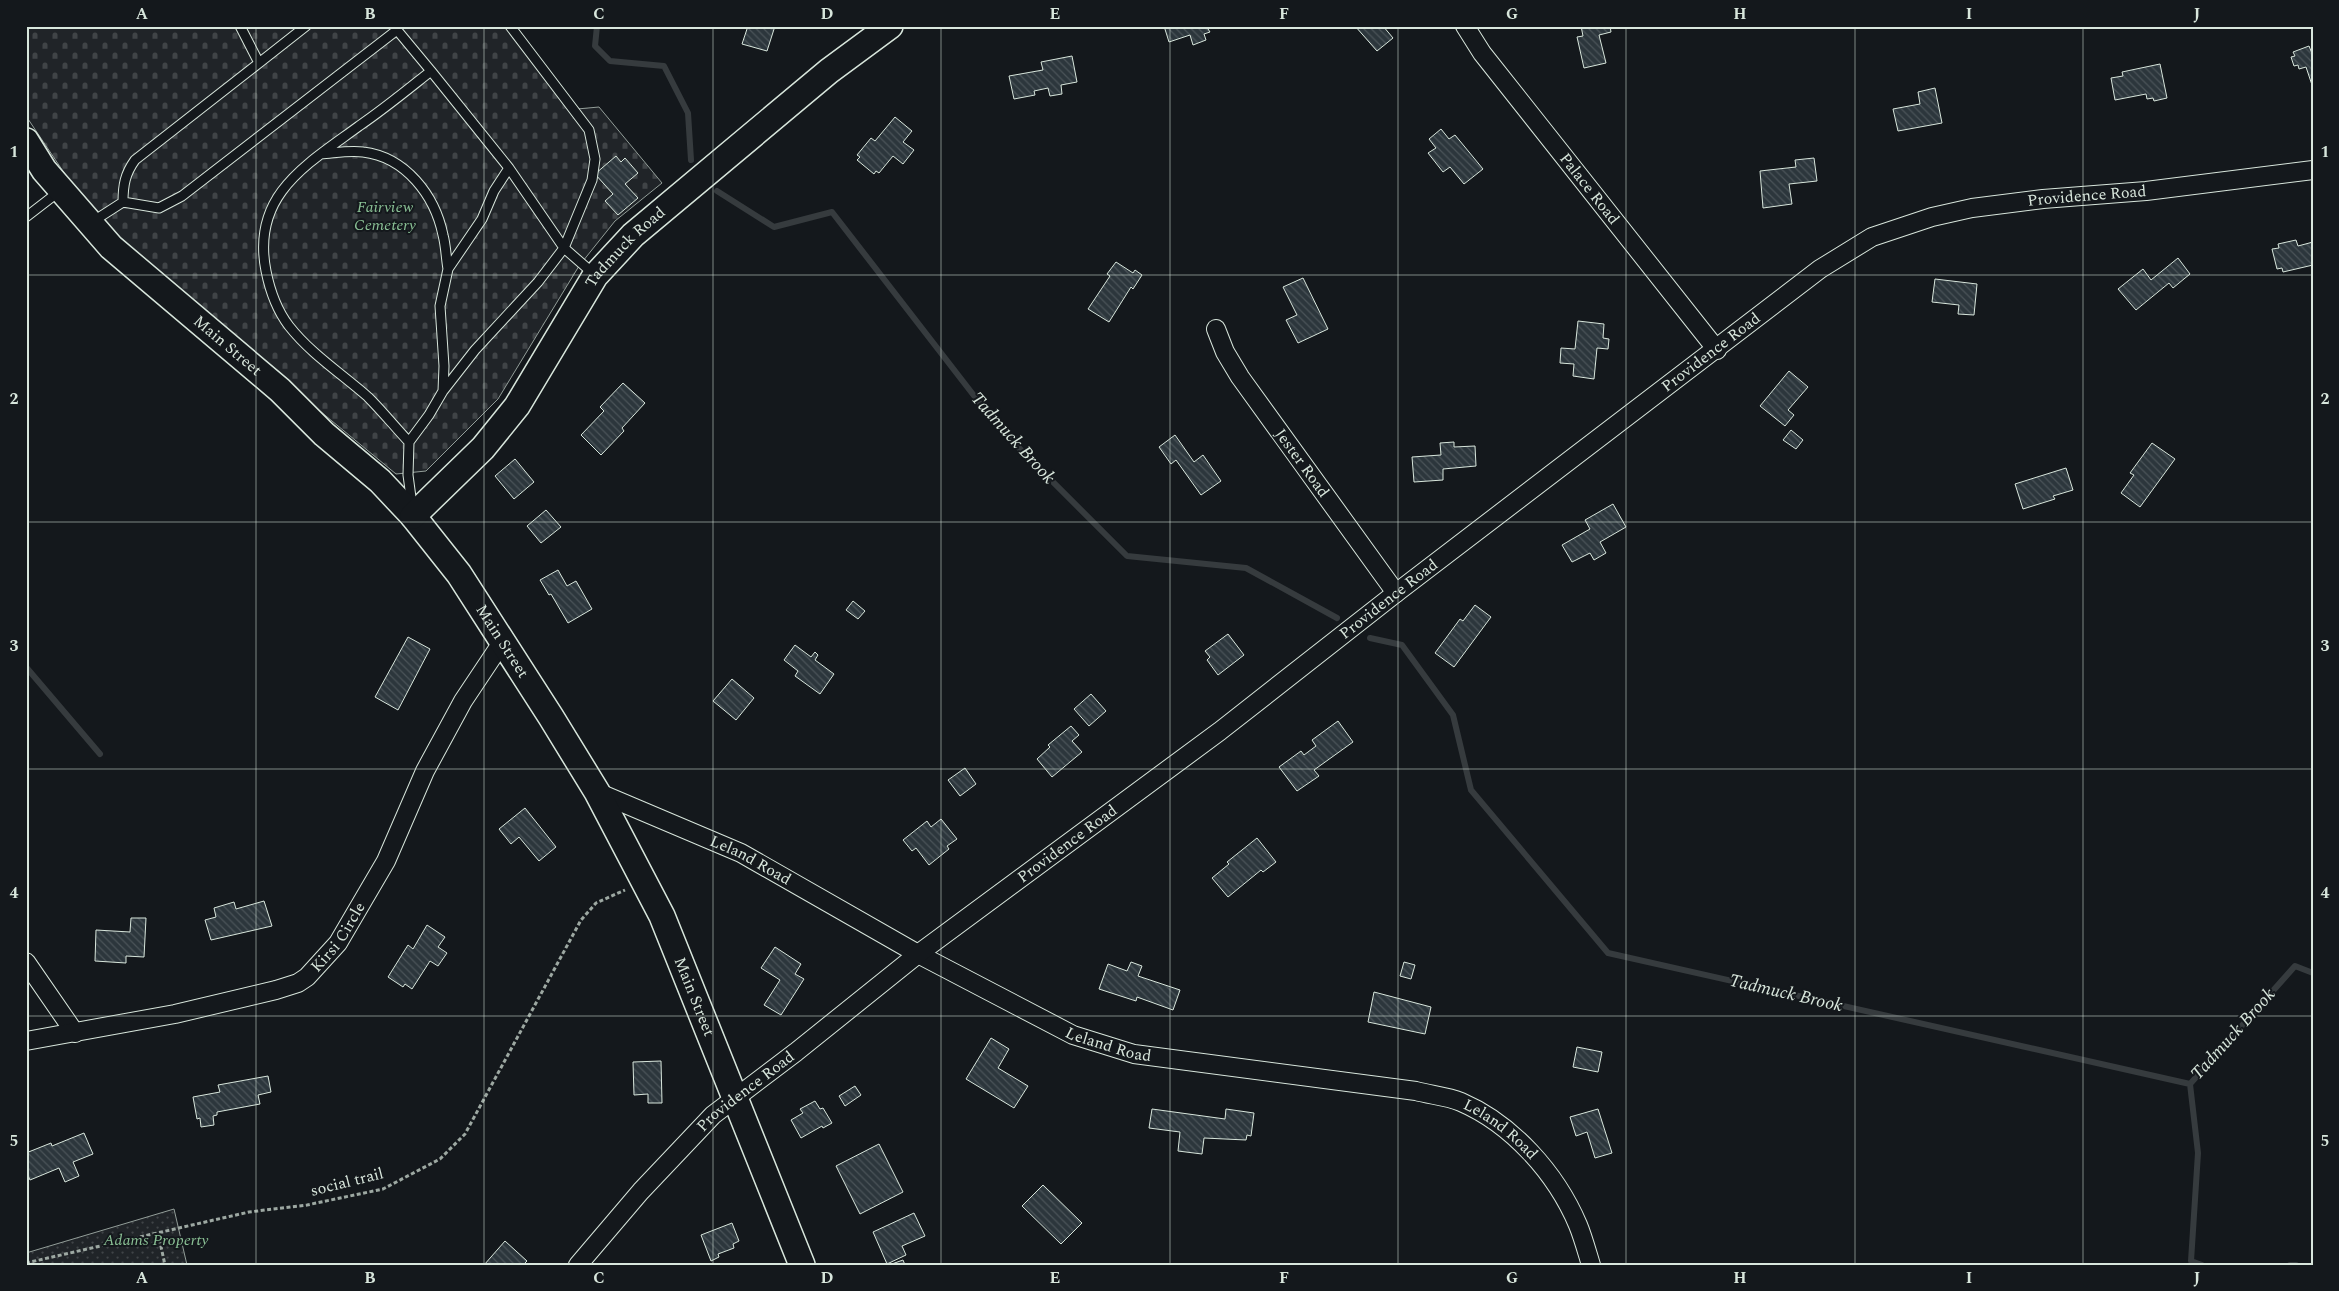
<svg xmlns="http://www.w3.org/2000/svg" width="2339" height="1291" font-family="Spectral,serif">
	<style>
		.grass { fill: url(#grass-dots); stroke: #939e99 }
		.cemetery { fill: url(#cemetery-stones); stroke: #939e99 }
		.lines { fill: none; stroke-linecap: round; stroke-linejoin: round }
		.stream { stroke: #363b3e; stroke-width: 6 }
		.building { fill: url(#building-back-hatch); stroke: #d8e6dc }
		.lane-casing { stroke: #d8e6dc; stroke-width: 11 }
		.street-casing { stroke: #d8e6dc; stroke-width: 20 }
		.secondary-casing { stroke: #d8e6dc; stroke-width: 28 }
		.path { stroke: #9da8a2; stroke-width: 3; stroke-dasharray: 4 2.5; stroke-linecap: butt }
		.lane { stroke: #14181c; stroke-width: 9 }
		.street { stroke: #14181c; stroke-width: 18 }
		.secondary { stroke: #14181c; stroke-width: 25 }
		.grid { fill: none; stroke: #d8e6dc; stroke-width: 1; stroke-opacity: 0.55 }
		.labels { text-anchor: middle; dominant-baseline: central; stroke-width: 4; stroke-linejoin: round; paint-order: stroke }
		.street-label { font-size: 16px; fill: #d8e6dc; stroke: #14181c }
		.park-label { font-size: 16px; font-style: italic; fill: #8ac095; stroke: #14181c }
		.water-label { font-size: 18px; font-style: italic; fill: #d8e6dc; stroke: #14181c }
		.neatline { fill: none; stroke: #d8e6dc; stroke-width: 2 }
		.grid-label { font-size: 16px; text-anchor: middle; font-weight: bold; fill: #d8e6dc }
	</style>
	<defs>
		<pattern id="grass-dots" width="8" height="8" patternUnits="userSpaceOnUse" patternTransform="scale(1.25)"><rect width="8" height="8" fill="#202428"/><path d="M2 2h.1M6 6h.1" fill="none" stroke="#404447" stroke-width="1.8" stroke-linecap="round"/></pattern>
		<pattern id="cemetery-stones" width="16" height="16" patternUnits="userSpaceOnUse" patternTransform="scale(1.25)"><rect width="16" height="16" fill="#202428"/><path d="M2 7V4a2 2 0 0 1 4 0v3zM10 15v-3a2 2 0 0 1 4 0v3z" fill="#404447"/></pattern>
		<pattern id="building-back-hatch" width="6" height="6" patternUnits="userSpaceOnUse" patternTransform="scale(1.25)"><rect width="6" height="6" fill="#2c363c"/><path d="M-1 5l2 2M0 0l6 6M5-1l2 2" fill="none" stroke="#4a5358"/></pattern>
	</defs>
	<rect width="100%" height="100%" fill="#14181c"/>
	<path class="grass" d="M174,1209l13,56h-161v-12z"/>
	<path class="cemetery" d="M26,26h488l63,83 22,-2 63,76 -47,38 -36,45 -81,133 -72,72 -30,3 -250,-207 -69,-75 -51,-76z"/>
	<g class="lines">
		<path class="stream" d="M597,26l-2,20 15,15 54,5 24,47 3,47
			M717,191l57,36 58,-15 167,216 128,128 119,12 91,50
			M1370,638l32,7 51,70 18,75 137,163 582,131 105,-118 18,7
			M26,667l74,87
			M2190,1084l8,69 -7,108 11,4
			M2290,1265h6"/>
	</g>
	<path class="building" d="M748,26h27l-8,25 -25,-7z
		M1164,26h53l-9,3 2,3 -6,2 2,6 -13,5 -3,-10 -21,7z
		M1355,26h28l10,12 -16,13z
		M1581,26h29l1,6 -12,3 7,28 -22,5 -7,-31 6,-1z
		M2309,46l4,10 -1,29 -6,-18 -7,2 -1,-4 -4,1 -3,-9 4,-1 -2,-4z
		M1072,56l5,26 -16,3 1,9 -12,2 -2,-8 -14,3 1,4 -21,4 -5,-23 34,-6 -2,-8z
		M2160,64l7,34 -13,3 -1,-3 -6,1 -1,-5 -31,6 -4,-22 12,-2 -1,-4z
		M1935,88l7,35 -44,8 -5,-22 27,-5 -2,-12z
		M895,117l17,14 -9,11 11,8 -11,14 -10,-8 -14,17 -3,-2 -2,3 -17,-14 3,-3 -3,-2 14,-17 4,3z
		M1441,129l8,10 6,-4 28,34 -19,15 -14,-17 -7,5 -15,-19 8,-5 -7,-9z
		M616,156l5,6 4,-4 13,15 -13,11 13,14 -20,17 -13,-14 8,-7 -18,-20z
		M1814,158l3,23 -28,3 3,20 -29,4 -3,-37 36,-4 -1,-7z
		M2296,240l2,6 15,-4v23l-30,7 -1,-4 -5,1 -5,-20 7,-1 -1,-4z
		M2178,258l12,16 -17,14 -4,-5 -33,27 -18,-21 25,-20 8,11z
		M1116,262l17,11 2,-3 7,5 -9,14 -2,-2 -22,35 -21,-13 22,-33 -3,-2z
		M1303,278l25,51 -30,14 -12,-23 11,-5 -14,-28z
		M1935,279l42,5 -3,31 -16,-1 1,-9 -27,-3z
		M1578,321l26,3 -1,14 6,1 -1,10 -11,-1 -3,31 -21,-3 1,-12 -14,-1 1,-15 14,1z
		M1789,371l19,16 -20,23 6,5 -9,11 -25,-20z
		M623,383l22,20 -23,25 2,3 -23,24 -20,-20 23,-24 -4,-4z
		M1791,430l12,10 -7,9 -13,-9z
		M1175,435l19,27 9,-7 18,26 -20,14 -25,-35 -5,4 -12,-17z
		M1454,442v5l21,-1 1,20 -33,3v11l-29,2 -2,-25 29,-2 -1,-12z
		M2152,443l23,16 -35,48 -19,-14 13,-18 -4,-2z
		M515,459l19,23 -20,17 -19,-23z
		M2066,468l7,22 -20,6 2,3 -32,10 -8,-25z
		M1613,504l13,23 -26,15 6,11 -12,7 -4,-7 -18,9 -10,-17 28,-16 -5,-9z
		M546,510l15,17 -20,16 -14,-17z
		M558,570l9,16 9,-5 16,28 -24,14 -17,-29 -2,1 -9,-15z
		M853,601l12,10 -7,8 -12,-9z
		M1475,605l16,12 -37,50 -19,-14 25,-34 3,2z
		M1228,634l16,21 -26,20 -11,-15 3,-3 -5,-6z
		M408,637l22,12 -32,61 -23,-13z
		M795,645l16,12 4,-5 3,3 -3,5 19,14 -14,20 -25,-18 3,-5 -14,-11z
		M732,679l22,19 -18,22 -23,-19z
		M1091,694l15,17 -17,15 -15,-17z
		M1338,721l15,21 -39,28 5,6 -22,15 -18,-24 22,-16 3,4 12,-9 -4,-6z
		M1071,726l8,9 -7,6 10,11 -30,25 -15,-18 13,-12 -2,-2z
		M965,768l11,16 -16,12 -12,-16z
		M525,808l31,39 -17,14 -20,-24 -8,7 -12,-15z
		M941,819l16,20 -10,7 2,3 -20,16 -13,-17 -4,3 -9,-11 24,-19 4,6z
		M1257,838l19,24 -13,10 -2,-2 -33,27 -16,-19 17,-14 -2,-2z
		M264,901l8,25 -61,14 -6,-20 11,-3 -2,-9 20,-6 2,7z
		M131,918h15l-2,39 -18,-1v7l-31,-2 1,-31 34,2z
		M427,925l18,12 -7,10 9,6 -9,13 -8,-5 -18,28 -7,-5 -2,3 -15,-10 20,-32 5,4z
		M775,947l26,17 -6,10 9,5 -23,36 -17,-10 16,-25 -19,-12z
		M1131,962l11,4 -4,10 42,14 -7,20 -36,-13 -1,4 -37,-12 9,-25 19,7z
		M1404,962l11,3 -4,14 -11,-3z
		M1374,992l57,15 -6,27 -57,-12z
		M991,1038l18,11 -11,19 30,18 -14,22 -48,-29z
		M1577,1047l25,5 -4,20 -25,-5z
		M661,1061l1,42h-14v-9l-14,1 -1,-33z
		M268,1076l3,16 -13,3 2,9 -43,8v3l-4,1 1,9 -13,2 -1,-9 -3,1 -4,-22 27,-5 -2,-7z
		M855,1086l6,9 -16,11 -6,-10z
		M815,1101l5,8 3,-1 9,15 -9,5 -1,-2 -21,12 -10,-18 12,-7 -3,-4z
		M1152,1109l73,10 1,-10 28,4 -3,23 -4,-1 -1,5 -42,-2 -2,16 -24,-3 2,-19 -31,-4z
		M1598,1109l14,44 -17,5 -8,-26 -11,4 -6,-19z
		M84,1133l9,21 -20,8 6,14 -14,6 -6,-14 -29,12 -4,-9v-18l25,-10 1,3z
		M879,1144l24,48 -43,22 -24,-48z
		M1043,1185l39,38 -21,21 -39,-38z
		M914,1213l11,23 -23,10 4,9 -19,9 -14,-32z
		M732,1223l7,18 -6,3 1,4 -16,6 1,3 -8,4 -10,-26z
		M505,1241l22,20 -4,4h-39z
		M903,1260l2,5h-16z"/>
	<g class="lines">
		<g class="lane-casing">
			<path id="lane" d="M240,26l19,37 -124,97c-10,14 -12,25 -12,42l36,6 23,-12 215,-166 34,41
				M259,63l47,-37
				M321,154c14,-1 29,-4 42,-2 43,5 72,44 80,83 3,11 3,23 5,34l34,-50 12,-28 15,-23 -78,-97c-24,19 -47,38 -72,55 -53,39 -108,69 -93,145 4,20 10,38 23,55 22,28 53,48 79,71 14,14 27,30 41,45
				M509,168l55,80 31,27
				M26,217l35,-27
				M92,222l31,-20
				M443,391l1,-25 -4,-60 8,-37
				M412,505l-4,-30 1,-33 20,-27 14,-24 32,-41 63,-68 26,-34 28,-68 3,-21 -6,-29 -79,-104"/>
		</g>
		<g class="street-casing">
			<g id="street">
				<path id="s1" d="M1465,26l17,27 235,297"/>
				<path id="s2" d="M1216,329l9,23 15,25 156,216"/>
				<path id="s3" d="M597,792l144,61 177,101 155,81 61,19 282,37c14,4 31,5 45,11 51,22 95,71 117,123 5,12 9,27 13,40"/>
				<path d="M26,962l49,71"/>
				<path id="s4" d="M26,1041l149,-27 101,-24 22,-7 9,-6 31,-34 48,-82 39,-90 38,-70 40,-60"/>
				<path id="s5" d="M578,1265l63,-74 72,-76 83,-63 122,-98 302,-223 176,-138 424,-324 52,-32 60,-20 40,-9 71,-9 103,-8 167,-21"/>
			</g>
		</g>
		<g class="secondary-casing">
			<g id="secondary">
				<path id="s6" d="M26,141l18,29 67,77 169,143 44,44 56,47 33,35 46,58 92,143 46,75 65,124 140,349"/>
				<path id="s7" d="M413,516l70,-68 34,-42 78,-130 38,-41 196,-164 61,-45"/>
			</g>
		</g>
		<path class="path" d="M158,1233l7,32
			M26,1263l223,-51 58,-7 76,-16 57,-30 25,-25 116,-214 15,-17 29,-13"/>
		<use href="#lane" class="lane"/>
		<use href="#street" class="street"/>
		<use href="#secondary" class="secondary"/>
	</g>
	<path class="grid" d="M256,26v1239M484,26v1239M713,26v1239M941,26v1239M1170,26v1239M1398,26v1239M1626,26v1239M1855,26v1239M2083,26v1239M26,275h2287M26,522h2287M26,769h2287M26,1016h2287"/>
	<g class="labels">
		<g class="street-label">
			<text stroke="none"><textPath href="#s1" startOffset="205">Palace Road</textPath></text>
			<text stroke="none"><textPath href="#s5" startOffset="1876">Providence Road</textPath></text>
			<text stroke="none"><textPath href="#s7" startOffset="345">Tadmuck Road</textPath></text>
			<text stroke="none"><textPath href="#s6" startOffset="289">Main Street</textPath></text>
			<text stroke="none"><textPath href="#s5" startOffset="1458">Providence Road</textPath></text>
			<text stroke="none"><textPath href="#s2" startOffset="160">Jester Road</textPath></text>
			<text stroke="none"><textPath href="#s5" startOffset="1052">Providence Road</textPath></text>
			<text stroke="none"><textPath href="#s6" startOffset="695">Main Street</textPath></text>
			<text stroke="none"><textPath href="#s5" startOffset="648">Providence Road</textPath></text>
			<text stroke="none"><textPath href="#s3" startOffset="168">Leland Road</textPath></text>
			<text stroke="none"><textPath href="#s4" startOffset="340">Kirsi Circle</textPath></text>
			<text stroke="none"><textPath href="#s6" startOffset="1100">Main Street</textPath></text>
			<text stroke="none"><textPath href="#s3" startOffset="572">Leland Road</textPath></text>
			<text stroke="none"><textPath href="#s5" startOffset="242">Providence Road</textPath></text>
			<text stroke="none"><textPath href="#s3" startOffset="978">Leland Road</textPath></text>
			<text transform="translate(347 1182) rotate(-14)">social trail</text>
		</g>
		<g class="park-label">
			<text x="385" y="207">Fairview<tspan x="385" dy="18">Cemetery</tspan></text>
			<text x="156" y="1240">Adams Property</text>
		</g>
		<g class="water-label">
			<text transform="translate(1013 438) rotate(48)">Tadmuck Brook</text>
			<text transform="translate(1786 993) rotate(13)">Tadmuck Brook</text>
			<text transform="translate(2233 1034) rotate(-48)">Tadmuck Brook</text>
		</g>
	</g>
	<rect width="2339" height="1291" fill="none" stroke="#14181c" stroke-width="55"/>
	<rect x="28" y="28" width="2284" height="1236" class="neatline"/>
	<g class="grid-label">
		<text x="142" y="19">A</text>
		<text x="370" y="19">B</text>
		<text x="599" y="19">C</text>
		<text x="827" y="19">D</text>
		<text x="1055" y="19">E</text>
		<text x="1284" y="19">F</text>
		<text x="1512" y="19">G</text>
		<text x="1740" y="19">H</text>
		<text x="1969" y="19">I</text>
		<text x="2197" y="19">J</text>
		<text x="14" y="157">1</text>
		<text x="2325" y="157">1</text>
		<text x="14" y="404">2</text>
		<text x="2325" y="404">2</text>
		<text x="14" y="651">3</text>
		<text x="2325" y="651">3</text>
		<text x="14" y="898">4</text>
		<text x="2325" y="898">4</text>
		<text x="14" y="1146">5</text>
		<text x="2325" y="1146">5</text>
		<text x="142" y="1283">A</text>
		<text x="370" y="1283">B</text>
		<text x="599" y="1283">C</text>
		<text x="827" y="1283">D</text>
		<text x="1055" y="1283">E</text>
		<text x="1284" y="1283">F</text>
		<text x="1512" y="1283">G</text>
		<text x="1740" y="1283">H</text>
		<text x="1969" y="1283">I</text>
		<text x="2197" y="1283">J</text>
	</g>
</svg>
